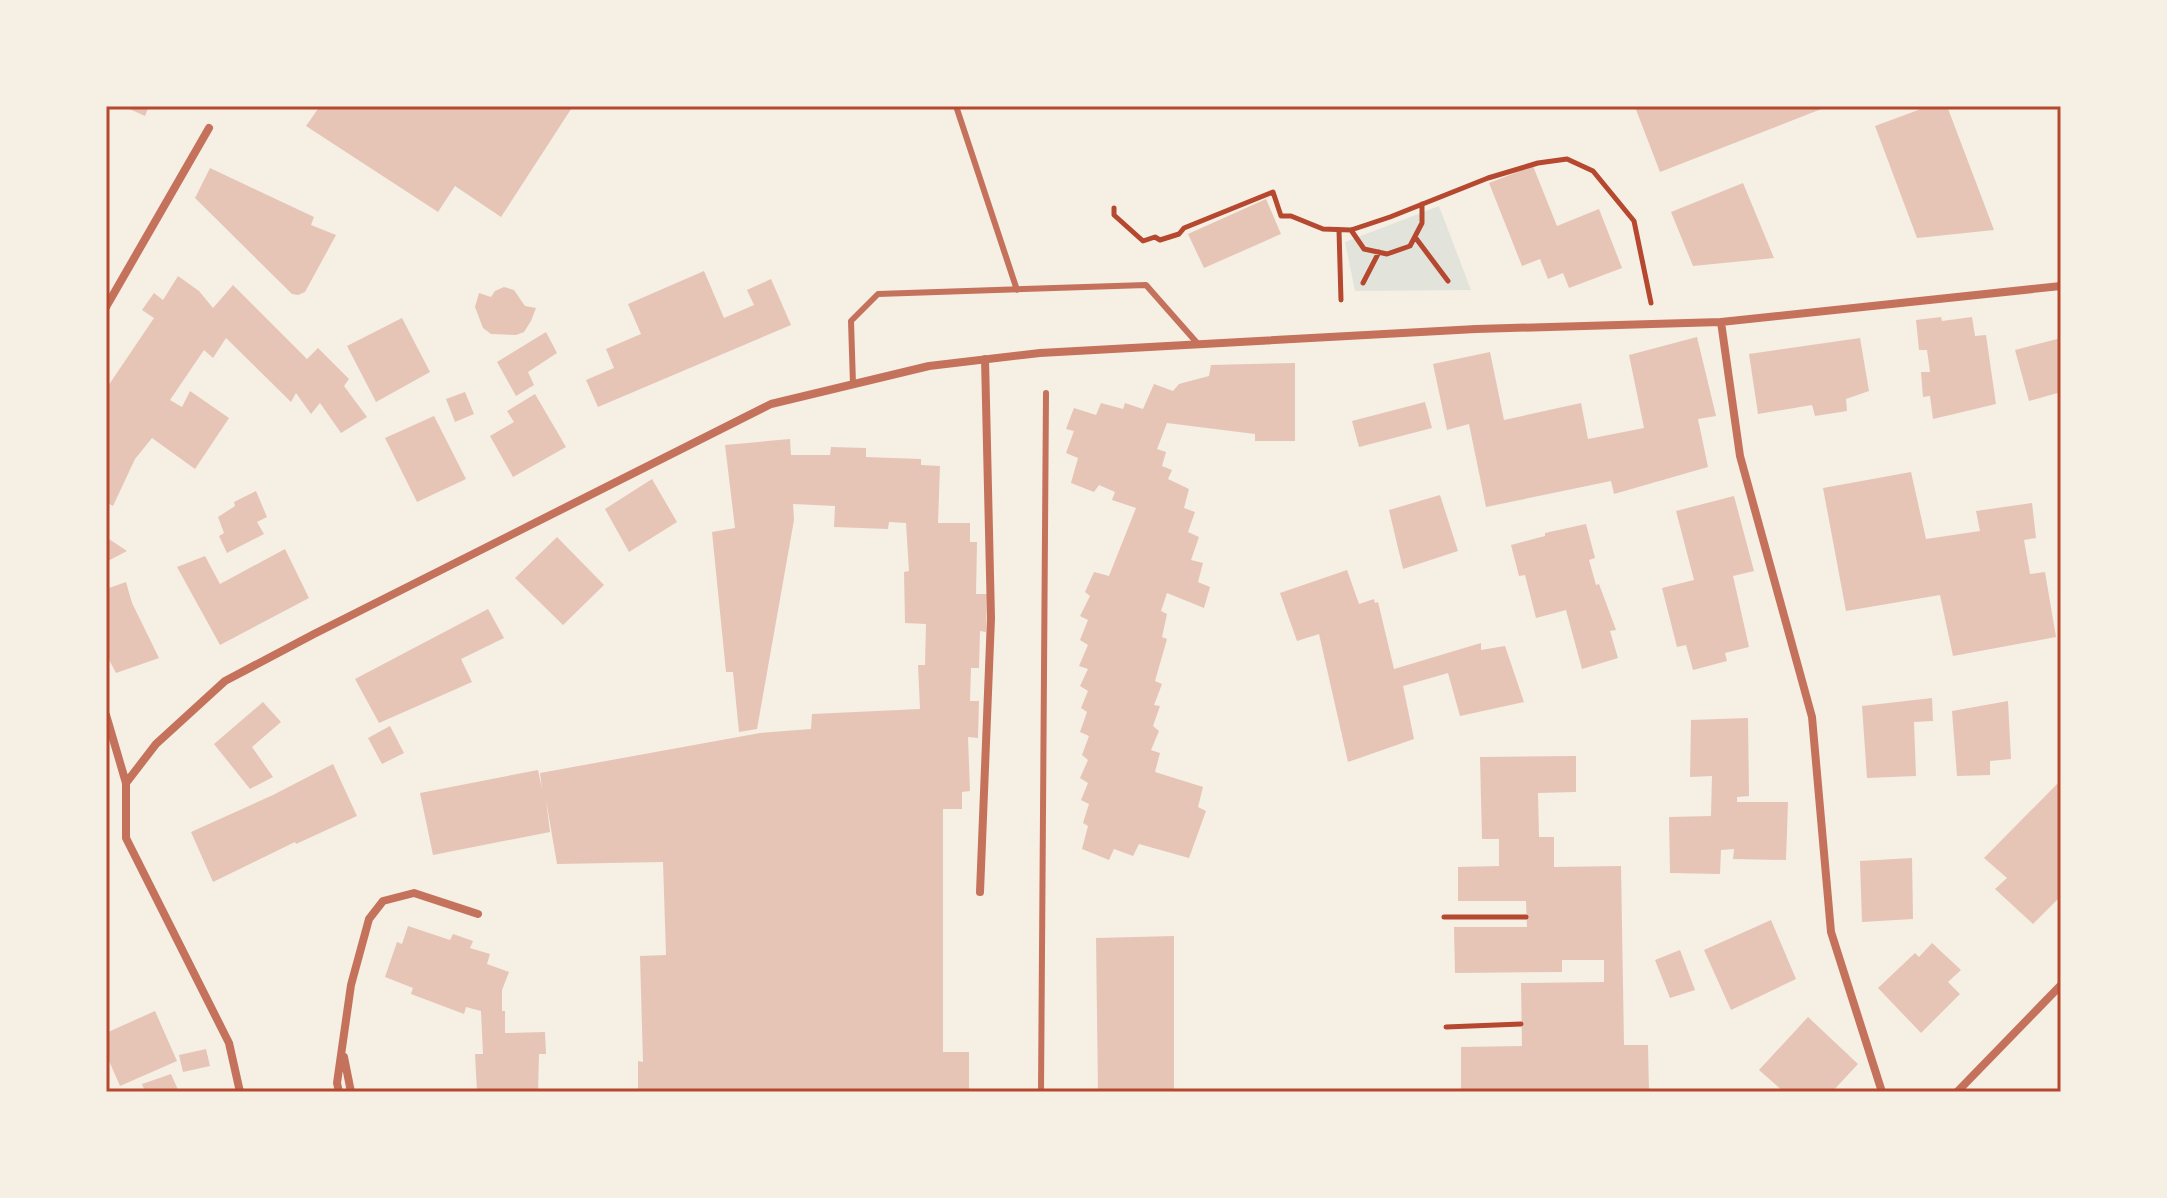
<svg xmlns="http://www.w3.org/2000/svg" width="2167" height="1198" font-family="Jost,sans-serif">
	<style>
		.green { fill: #e2e4dc }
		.building { fill: #e6c5b7 }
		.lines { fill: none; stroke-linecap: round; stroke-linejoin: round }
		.path { stroke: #b5482f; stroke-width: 5 }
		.service { stroke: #c5725c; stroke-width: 6 }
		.minor { stroke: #c5725c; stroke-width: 8 }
		.neatline { fill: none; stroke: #b5482f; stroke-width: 3 }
	</style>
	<rect width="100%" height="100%" fill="#f6efe4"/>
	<path class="green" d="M1439,206l32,84 -116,1 -10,-49z"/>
	<path class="building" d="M123,106h26l-4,10z
		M320,106h253l-72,111 -46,-31 -17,26 -132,-86z
		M1637,106h192l-169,66 -25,-65z
		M1929,106h18l47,124 -77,8 -42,-112z
		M1533,166l24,60 42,-17 23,59 -53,20 -6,-15 -15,6 -8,-20 -18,7 -33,-83z
		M210,168l104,49 -3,8 25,10 -31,57 -7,3 -6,-1 -97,-96z
		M1743,183l31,75 -81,8 -22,-54z
		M1266,199l15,35 -77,34 -16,-34z
		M704,271l20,47 30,-13 -7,-15 24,-11 20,46 -193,82 -12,-27 28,-12 -8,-19 35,-15 -13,-30z
		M178,276l21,15 14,17 20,-23 74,74 11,-11 31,31 -5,7 23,31 -26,16 -21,-30 -9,11 -15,-21 -5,9 -65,-64 -13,20 -9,-8 -34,50 12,7 8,-16 39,27 -34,51 -43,-31 -17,21 -22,47 -7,-4v-113l48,-71 -12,-8 12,-17 9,7z
		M504,287l10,3 11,16 11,2 -5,13 -7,11 -8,3 -25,-1 -8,-6 -8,-21 4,-14 12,4 4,-6z
		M1941,317l1,4 30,-4 3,19 11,-1 10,69 -63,15 -3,-23 -7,1 -2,-25h9l-3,-22h-8l-3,-30z
		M402,318l28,54 -54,30 -29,-56z
		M546,332l11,21 -29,19 6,13 -18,11 -19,-34z
		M1697,337l19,79 -18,3 10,48 -94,27 -3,-13 -125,26 -17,-83 -22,6 -14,-66 57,-12 14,68 77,-17 7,36 56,-11 -15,-73z
		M1860,338l9,53 -23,8 1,12 -32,5 -3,-11 -54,9 -9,-60z
		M2061,338v54l-32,9 -14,-51z
		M1295,363v78h-40v-7l-88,-11 -10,26 9,3 -4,14 10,4 -4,9 21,10 -5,19 11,4 -7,20 11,5 -8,23 12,3 -5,19 12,5 -6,21 -37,-15 -6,18 6,3 -5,23 5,2 -12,42 7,3 -8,21 6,1 -7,20 6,5 -8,19 9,3 -5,19 48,15 -5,20 8,4 -17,47 -50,-14 -6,12 -19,-7 -5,11 -27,-11 6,-23 -5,-3 6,-19 -8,-4 7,-17 -8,-5 8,-18 -6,-5 7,-19 -9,-4 7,-20 -6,-4 7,-17 -8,-5 8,-17 -9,-3 9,-21 -8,-5 8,-20 -8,-4 10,-20 -5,-4 9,-20 15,4 27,-68 -24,-8 3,-8 -16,-7 -5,7 -23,-9 7,-25 -12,-5 8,-22 -8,-2 8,-21 22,7 5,-12 22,6 2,-6 18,6 11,-25 19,7 6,-7 30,-8 2,-11z
		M465,392l9,22 -19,8 -9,-23z
		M535,394l31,53 -53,30 -23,-41 24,-14 -7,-11z
		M1425,402l7,26 -73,19 -7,-26z
		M434,416l32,63 -49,23 -32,-64z
		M790,439l1,16h39l1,-8 35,1v9l55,2v6l19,1 -2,57h32v19h7l-1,52h11l-1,38 -6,-1 -1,37h-8l-1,33h9l-1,37 -10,-1 2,54 -8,1v17h-19v243h26v40h-331v-31l5,1 -3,-106 26,-1 -3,-93 -106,2 -11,-64 4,32 -117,23 -13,-62 118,-23 4,19 -2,-16 220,-40 51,-4 1,-15 108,-5 -2,-44h7l1,-41 -21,-1 -1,-51 5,-1 -3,-48 -17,-1 -1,7 -54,-2 1,-21 -42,-2 1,16 -37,209 -18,3 -6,-60h-7l-14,-140 23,-4 -10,-83z
		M1911,472l15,67 54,-8 -4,-20 56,-8 4,35 -12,2 6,34 15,-2 11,65 -103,19 -13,-61 -94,16 -23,-123z
		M652,479l25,43 -48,30 -24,-43z
		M256,491l11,26 -10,5 7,12 -37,19 -8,-17 5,-3 -6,-16 17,-11 -1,-4z
		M1440,495l18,56 -55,18 -14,-59z
		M1734,496l20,75 -21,5 16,71 -24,6 2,8 -34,9 -7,-25 -9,2 -15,-59 32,-8 -18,-69z
		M1586,524l9,34 -6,2 7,25 3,-1 17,46 -6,1 8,27 -36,11 -16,-59 -30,8 -11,-43 -6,1 -8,-31 34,-9v-3z
		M106,537l21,14 -21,11z
		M557,537l47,48 -41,40 -48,-47z
		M285,549l24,49 -89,47 -43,-78 28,-11 15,28z
		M1347,570l12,34 15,-5 1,4 3,-1 16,67 87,-26v7l24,-4 19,56 -64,14 -12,-43 -45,13 11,53 -66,23 -29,-128 -22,7 -17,-48z
		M126,582l6,21 27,55 -43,15 -10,-19v-65z
		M488,609l16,29 -43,21 11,23 -93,41 -24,-44z
		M1932,698l1,23 -19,1 2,54 -49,2 -5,-72z
		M2008,701l3,58 -21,2v14l-33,1 -5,-65z
		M263,702l18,20 -29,25 21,30 -23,12 -36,-45z
		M1748,718l1,78 -12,1v5h51l-2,58 -53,-1 1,-10 -13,1 -1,24 -50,-1 -1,-56 42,-1 1,-40 -22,1 1,-57z
		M390,726l14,27 -22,11 -14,-26z
		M1576,756v36l-38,1 1,44h15v30l67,-1 3,179h24l1,47h-188v-45l61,-1 -1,-63 83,-1v-22h-42v12l-107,1 -1,-46h73l-1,-26h-68v-34l41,-1v-27h-17l-2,-82z
		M333,764l24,52 -61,28 -1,-2 -82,40 -22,-50 82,-37z
		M2061,780v116l-28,28 -38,-35 12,-11 -23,-20z
		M1912,858l1,61 -51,3 -2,-61z
		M1771,920l25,59 -65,31 -27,-60z
		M408,926l42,14 3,-6 20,7 -3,7 20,6 -3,10 22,8 -7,18v21h3v22l40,-1 1,22h-7l-1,38h-61l-2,-38h8l-2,-43 -15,-4 -2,7 -53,-20 2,-6 -28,-11 12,-35 5,2z
		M1174,936v156h-76l-2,-154z
		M1932,943l29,27 -13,12 12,12 -39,39 -43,-45 37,-35 4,4z
		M1680,950l15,40 -25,8 -15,-38z
		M155,1011l22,50 -57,25 -14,-32v-21z
		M1808,1017l50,47 -26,28h-48l-25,-22z
		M206,1049l4,17 -27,6 -4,-17z
		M171,1074l8,18h-34l-3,-8z"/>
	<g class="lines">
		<path class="path" d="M1114,208v7l29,26 12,-4 5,3 19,-6 5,-6 89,-36 8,24h10l32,13 28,1 39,-13 98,-39 50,-15 29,-4 26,12 41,50 17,82
			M1339,230l2,70
			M1351,230l13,19 23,5 23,-8 12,-23v-19
			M1415,237l33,44
			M1363,283l16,-31
			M1444,917h82
			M1446,1027l75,-3"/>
		<path class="service" d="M956,106l61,184
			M853,384l-2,-63 27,-27 268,-9 52,59
			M1041,1092l5,-699"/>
		<path class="minor" d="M106,307l103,-179
			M1721,322l19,134 72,261 19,215 51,160
			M106,715l20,68v55l103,205 11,49
			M126,783l30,-39 69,-63 89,-47 457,-230 158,-38 111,-13 436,-24 245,-7 340,-36
			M980,892l11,-274 -6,-259
			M344,1057l7,35
			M339,1092l-2,-9 14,-98 18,-66 14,-18 31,-8 64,21
			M1957,1092l104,-107"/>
	</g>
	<rect width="2167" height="1198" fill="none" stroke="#f6efe4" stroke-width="216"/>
	<rect x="108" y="108" width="1951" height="982" class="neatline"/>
</svg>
